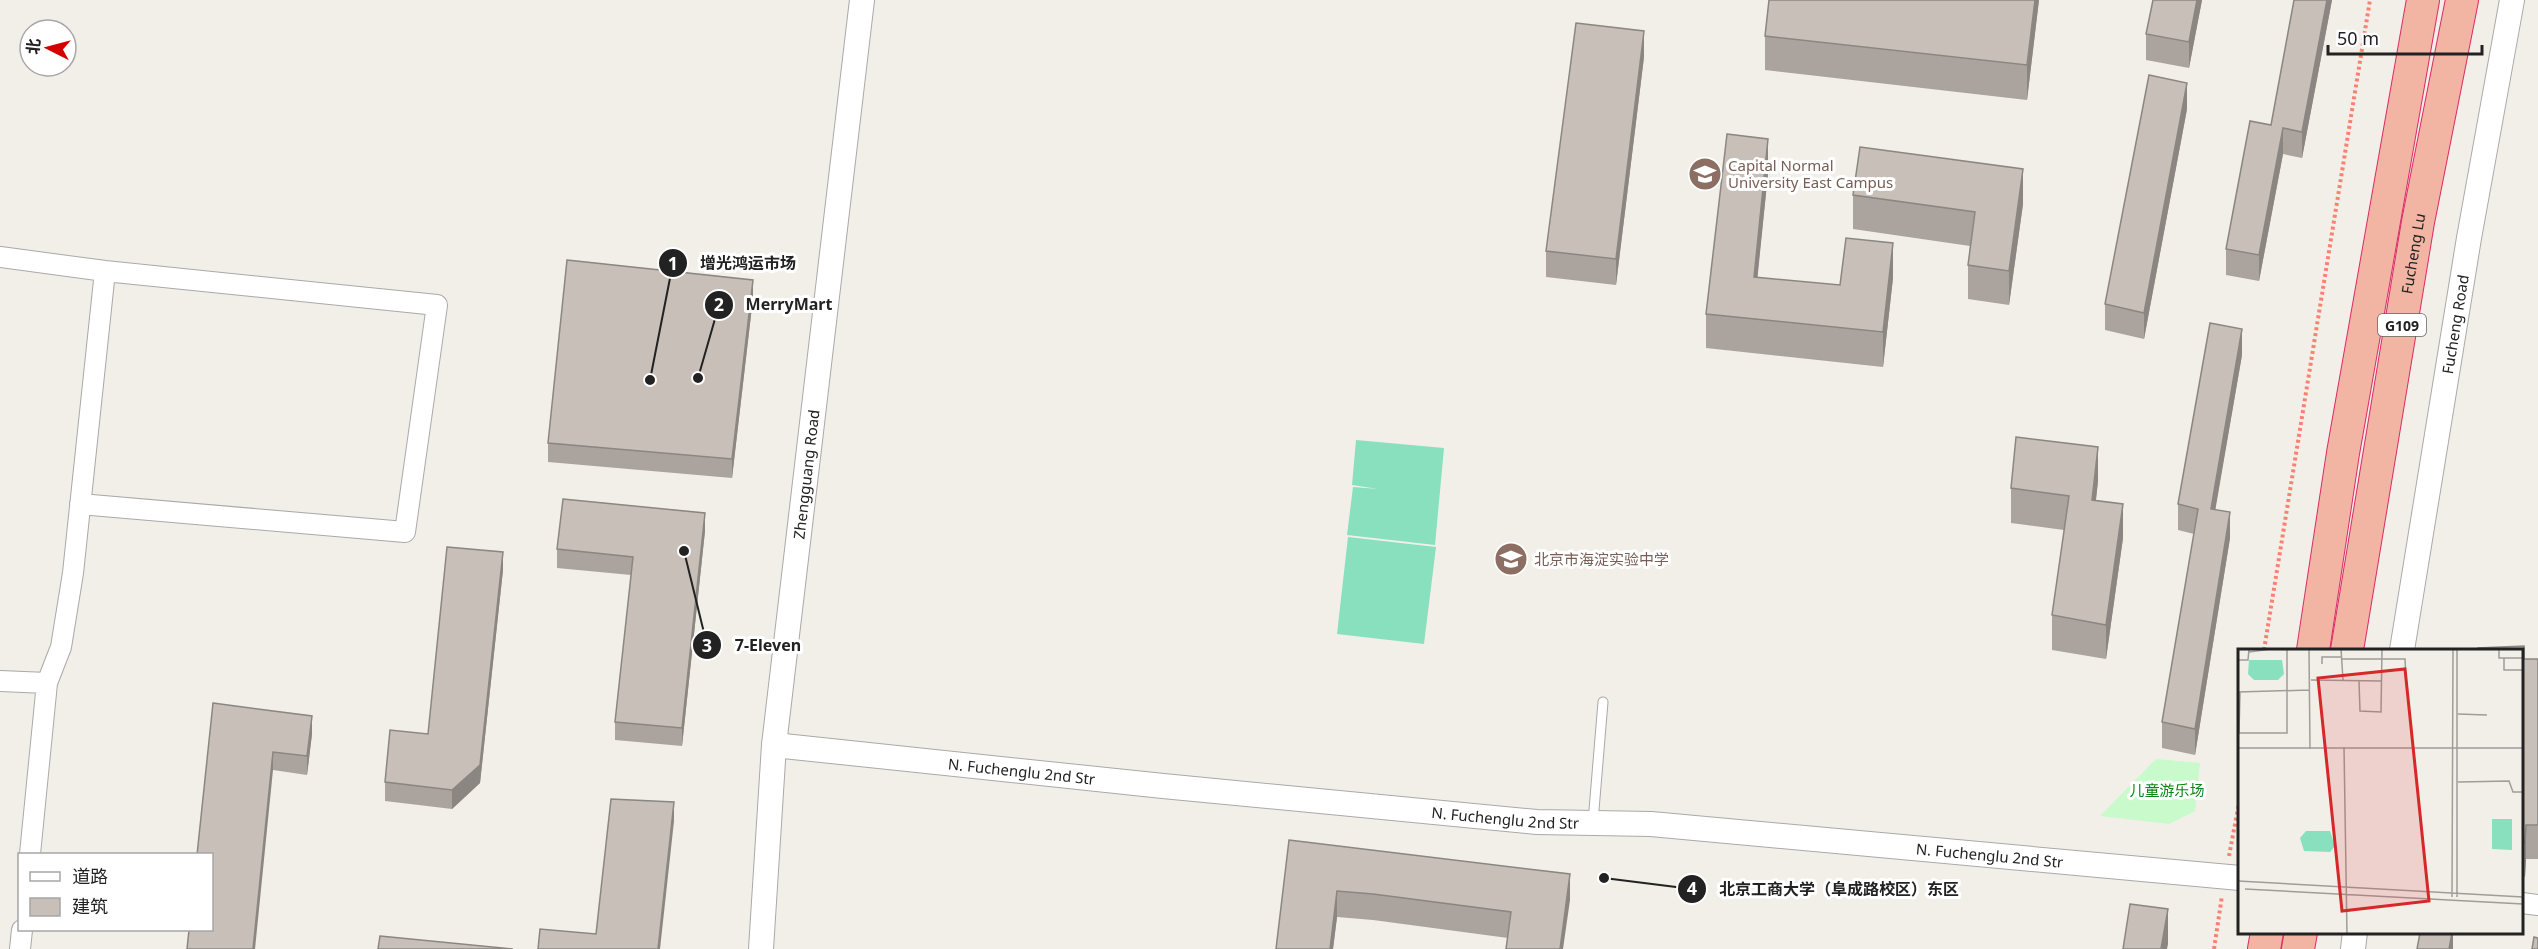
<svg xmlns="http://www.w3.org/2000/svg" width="2538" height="949" font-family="'Noto Sans','Noto Sans SC',sans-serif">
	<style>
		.park { fill: #c8facc }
		.pitch { fill: #88e0be }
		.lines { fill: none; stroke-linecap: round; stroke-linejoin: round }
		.service-casing { stroke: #a9a9a9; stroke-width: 11 }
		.minor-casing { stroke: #a9a9a9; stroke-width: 22 }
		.tertiary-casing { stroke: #a9a9a9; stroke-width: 26 }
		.trunk-casing { stroke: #dc2a67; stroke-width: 34 }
		.path { stroke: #fa8072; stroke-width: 4; stroke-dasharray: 3 3; stroke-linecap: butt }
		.service { stroke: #fff; stroke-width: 9 }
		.minor { stroke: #fff; stroke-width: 20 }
		.tertiary { stroke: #fff; stroke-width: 24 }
		.trunk { stroke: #f2b4a3; stroke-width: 32 }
		.wall { fill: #aba49e }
		.shaded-wall { fill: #8b8681 }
		.building { fill: #c7bfb8; stroke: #8b8681; stroke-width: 1.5 }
		.labels { text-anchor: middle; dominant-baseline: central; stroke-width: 6; stroke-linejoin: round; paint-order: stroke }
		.shield { fill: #fff; stroke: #646464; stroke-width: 1.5 }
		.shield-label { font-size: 14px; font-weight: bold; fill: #222 }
		.education-label { font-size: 15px; fill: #785e54; stroke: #fff; text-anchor: start }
		.street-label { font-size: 15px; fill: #222; stroke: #fff }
		.park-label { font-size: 15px; fill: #0c8416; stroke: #fff }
		.inset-road { fill: none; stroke: #9f9d99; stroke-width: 1.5 }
		.view { fill: #d62828; fill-opacity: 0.15; stroke: #d62828; stroke-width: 3 }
		.inset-edge { fill: none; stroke: #222; stroke-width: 3 }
		.leader { fill: none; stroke: #222; stroke-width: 2 }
		.callout-dot { fill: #222; stroke: #fff; stroke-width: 2 }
		.mark-label { font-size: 18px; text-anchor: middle; font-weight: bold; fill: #fff }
		.callout-label { font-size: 16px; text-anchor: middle; font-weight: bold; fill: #222; stroke: #fff; stroke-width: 6; stroke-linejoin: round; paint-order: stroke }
	</style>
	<rect width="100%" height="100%" fill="#f2efe9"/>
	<path class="park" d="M2156,759l44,4 -5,48 -26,13 -69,-8z"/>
	<path class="pitch" d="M1356,440l88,8 -9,97 -88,-10 6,-48 25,2 -26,-4z
		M1348,537l88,10 -12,97 -87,-10z"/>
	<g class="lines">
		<g class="service-casing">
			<path id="service" d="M1593,822l10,-120"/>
		</g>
		<g class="minor-casing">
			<path id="minor" d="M0,257l105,14 332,34 -32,227 -325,-28
				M0,681l47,2
				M30,854l17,-171 14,-36 12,-74 32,-302
				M2522,903l16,2
				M20,949l2,-19"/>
		</g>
		<g class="tertiary-casing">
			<g id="tertiary">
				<path id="s1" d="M2402,650l67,-412 43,-238"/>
				<path id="s2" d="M774,745l389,41 374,36 114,2 589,54"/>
				<path id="s3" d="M761,949l13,-204 88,-745"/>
				<path d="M2353,949l2,-17"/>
			</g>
		</g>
		<g class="trunk-casing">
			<g id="trunk">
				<path d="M2313,650l30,-197 80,-453"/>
				<path id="s4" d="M2347,650l71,-428 44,-222"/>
				<path d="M2264,949l3,-17"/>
				<path d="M2298,949l3,-17"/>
			</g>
		</g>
		<path class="path" d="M2264,650l106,-650
			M2229,856l11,-58
			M2214,949l8,-53"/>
		<use href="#service" class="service"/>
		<use href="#minor" class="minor"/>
		<use href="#tertiary" class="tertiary"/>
		<use href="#trunk" class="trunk"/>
	</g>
	<path class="wall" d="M1769,0h270l-12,100 -262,-30v-34z
		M2153,0h49l-13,68 -43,-8v-26z
		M2294,0h38l-30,158 -19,-4 -24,127 -33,-6v-26l45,-124z
		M1644,57l-28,228 -70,-8v-26z
		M2187,109l-43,230 -39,-9v-26z
		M1768,174l-11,104 83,7 53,-7 -10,89 -177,-19v-34z
		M1853,195l170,9 -14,101 -41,-6v-34l2,-19 -117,-17z
		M753,298l-21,180 -184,-16v-19z
		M2242,355l-27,154 15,29 -35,217 -33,-7v-26l32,-188 -16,-4v-26z
		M2098,481l-2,19 27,38 -17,121 -54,-9v-35l12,-85 -53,-7v-35z
		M705,531l-23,215 -67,-6v-18l16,-147 -74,-7v-19z
		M503,570l-23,213 -28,26 -67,-8v-19l43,-48z
		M2522,651l2,8h14v200h-12l-1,18 -3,-1z
		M213,703l99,31 -5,41 -34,-5z
		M1289,840l281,60 -62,38 -135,-18 -36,-3 -4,32h-57z"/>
	<path class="shaded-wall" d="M2035,0h4l-12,100v-35z
		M2197,0h5l-13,68v-26z
		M2327,0h5l-30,158v-26z
		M1644,31v26l-28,228v-26z
		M2187,83v26l-43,230v-26z
		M2283,128v26l-24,127v-26z
		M1768,139v35l-14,138v-35z
		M2023,169v35l-14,101v-34z
		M1893,243v35l-10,89v-35z
		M753,280v18l-21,180v-19z
		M2242,329v26l-31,180v-26z
		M2098,447v34l-6,53v-34z
		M2123,504v34l-17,121v-34z
		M2230,512v26l-35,217v-26z
		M705,513v18l-23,215v-18z
		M503,552v18l-23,213 -28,26v-19z
		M312,716v18l-5,41v-19z
		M273,752v18l-18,179h-2z
		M674,802v19l-14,128h-2z
		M2526,825v34l-1,18v-35z
		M1570,874v26l-7,49h-3z
		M1337,891v26l-4,32h-3z
		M2168,909v35l-1,5h-6z
		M2452,933h1v16h-4z"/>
	<path class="building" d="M1769,0h266l-8,65 -262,-29z
		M2153,0h44l-8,42 -43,-8z
		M2294,0h33l-25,132 -19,-4 -24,127 -33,-6 24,-128 21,4z
		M1576,23l68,8 -28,228 -70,-8z
		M2149,75l38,8 -43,230 -39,-9z
		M1727,134l41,5 -14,138 86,8 6,-47 47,5 -10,89 -177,-18z
		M1860,147l163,22 -14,102 -41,-6 7,-53 -122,-17z
		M567,260l186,20 -21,179 -184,-16z
		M2210,323l32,6 -31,180 19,3 -35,217 -33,-7 36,-213 -20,-5z
		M2016,437l82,10 -6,53 31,4 -17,121 -54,-10 17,-119 -58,-8z
		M563,499l142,14 -23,215 -67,-6 18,-165 -76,-8z
		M447,547l56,5 -23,213 -28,25 -67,-8 5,-52 38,4z
		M2524,646v13h14v166h-12l-1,17h-3v-191h-44v-3z
		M213,703l99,13 -5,40 -34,-4 -20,197h-66l2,-19h23v-75h-15z
		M611,799l63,3 -16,147h-120l2,-20 56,5z
		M1289,840l281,34 -10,75h-54l5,-37 -138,-18 -36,-3 -7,58h-54z
		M2130,904l38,5 -7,40h-38z
		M2420,933h32l-3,16h-32z
		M380,936l133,13h-135z
		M2534,937l4,1v11h-6z"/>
	<defs>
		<g id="university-disc" transform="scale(1.725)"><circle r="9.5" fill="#8d6e63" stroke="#fff"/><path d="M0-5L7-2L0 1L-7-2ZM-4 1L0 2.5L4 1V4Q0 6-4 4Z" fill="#fff"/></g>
		<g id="school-disc" transform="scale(1.725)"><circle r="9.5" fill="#8d6e63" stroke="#fff"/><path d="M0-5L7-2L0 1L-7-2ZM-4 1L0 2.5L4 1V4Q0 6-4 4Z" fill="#fff"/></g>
	</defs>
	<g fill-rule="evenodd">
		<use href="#university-disc" x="1705" y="174"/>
		<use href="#school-disc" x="1511" y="559"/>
	</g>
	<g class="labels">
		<rect class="shield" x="2378" y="314" width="48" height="22" rx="4.5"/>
		<g class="shield-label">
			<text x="2402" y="325">G109</text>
		</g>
		<g class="education-label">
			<text x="1728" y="165">Capital Normal<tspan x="1728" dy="17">University East Campus</tspan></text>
			<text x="1534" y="559">北京市海淀实验中学</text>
		</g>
		<g class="street-label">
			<text stroke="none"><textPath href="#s4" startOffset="402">Fucheng Lu</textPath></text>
			<text stroke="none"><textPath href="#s1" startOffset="330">Fucheng Road</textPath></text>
			<text stroke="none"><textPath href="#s3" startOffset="477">Zhengguang Road</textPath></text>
			<text stroke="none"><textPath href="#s2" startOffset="249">N. Fuchenglu 2nd Str</textPath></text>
			<text stroke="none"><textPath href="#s2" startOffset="735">N. Fuchenglu 2nd Str</textPath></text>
			<text stroke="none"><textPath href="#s2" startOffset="1221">N. Fuchenglu 2nd Str</textPath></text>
		</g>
		<g class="park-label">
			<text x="2167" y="790">儿童游乐场</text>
		</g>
	</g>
	<g transform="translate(2238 649)">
		<rect width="285" height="285" fill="#f2efe9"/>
		<path d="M11,11h33l2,14 -6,6h-24l-6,-6zM254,170h20v31l-20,-1zM68,182h24l5,15 -5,6 -26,-1 -4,-13z" fill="#88e0be"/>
		<path class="inset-road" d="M71,0l1,100M103,0l2,31M219,0v248M261,0v9h24M11,3l22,-3M266,9v12h19M103,10h64l1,23M0,11h10l1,-11M84,15v-7h19M73,31l70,1M121,32l1,30 21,1 1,-63M0,43l71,-2M220,65l29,1M1,84h48v-84M1,84l1,-41M106,98l3,187M0,99h285M220,133l51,-1 4,11h10M0,232l285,16M7,240l278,15M214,248l1,-248M62,285h21"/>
		<path class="view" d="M167,20l24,232 -87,10 -24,-233z"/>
		<rect width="285" height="285" class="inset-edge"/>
	</g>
	<path class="leader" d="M650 380L673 263M698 378L719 305M684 551L707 645M1604 878L1692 889"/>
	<g class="callout-dot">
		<circle cx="650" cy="380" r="6"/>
		<circle cx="698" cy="378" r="6"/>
		<circle cx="684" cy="551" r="6"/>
		<circle cx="1604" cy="878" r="6"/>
		<circle cx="673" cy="263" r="15"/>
		<circle cx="719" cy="305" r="15"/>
		<circle cx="707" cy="645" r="15"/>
		<circle cx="1692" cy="889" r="15"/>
	</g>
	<g class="mark-label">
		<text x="673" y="270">1</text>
		<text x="719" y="311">2</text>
		<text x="707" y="652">3</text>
		<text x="1692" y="895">4</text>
	</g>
	<g class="callout-label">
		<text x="748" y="269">增光鸿运市场</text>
		<text x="789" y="310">MerryMart</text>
		<text x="768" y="651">7-Eleven</text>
		<text x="1839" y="895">北京工商大学（阜成路校区）东区</text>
	</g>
	<rect x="18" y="853" width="195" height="78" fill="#ffffff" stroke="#a7a7a7" stroke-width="1.5"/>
	<rect x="30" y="872" width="30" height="9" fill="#ffffff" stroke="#a7a7a7" stroke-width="1.5"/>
	<text x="72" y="883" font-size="18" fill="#222222">道路</text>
	<rect x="30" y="898" width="30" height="18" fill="#c7bfb8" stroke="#a7a7a7" stroke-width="1.5"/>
	<text x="72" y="913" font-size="18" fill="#222222">建筑</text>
	<g transform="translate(48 48) rotate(276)"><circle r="28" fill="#ffffff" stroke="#a7a7a7" stroke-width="1.5"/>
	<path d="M0-4.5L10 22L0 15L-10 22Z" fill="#d40000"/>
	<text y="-9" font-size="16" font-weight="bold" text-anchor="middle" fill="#222222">北</text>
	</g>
	<path d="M2328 45v9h154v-9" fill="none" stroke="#222222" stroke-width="3"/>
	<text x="2337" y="45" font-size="18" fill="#222222" stroke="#ffffff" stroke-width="4.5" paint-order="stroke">50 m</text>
</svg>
